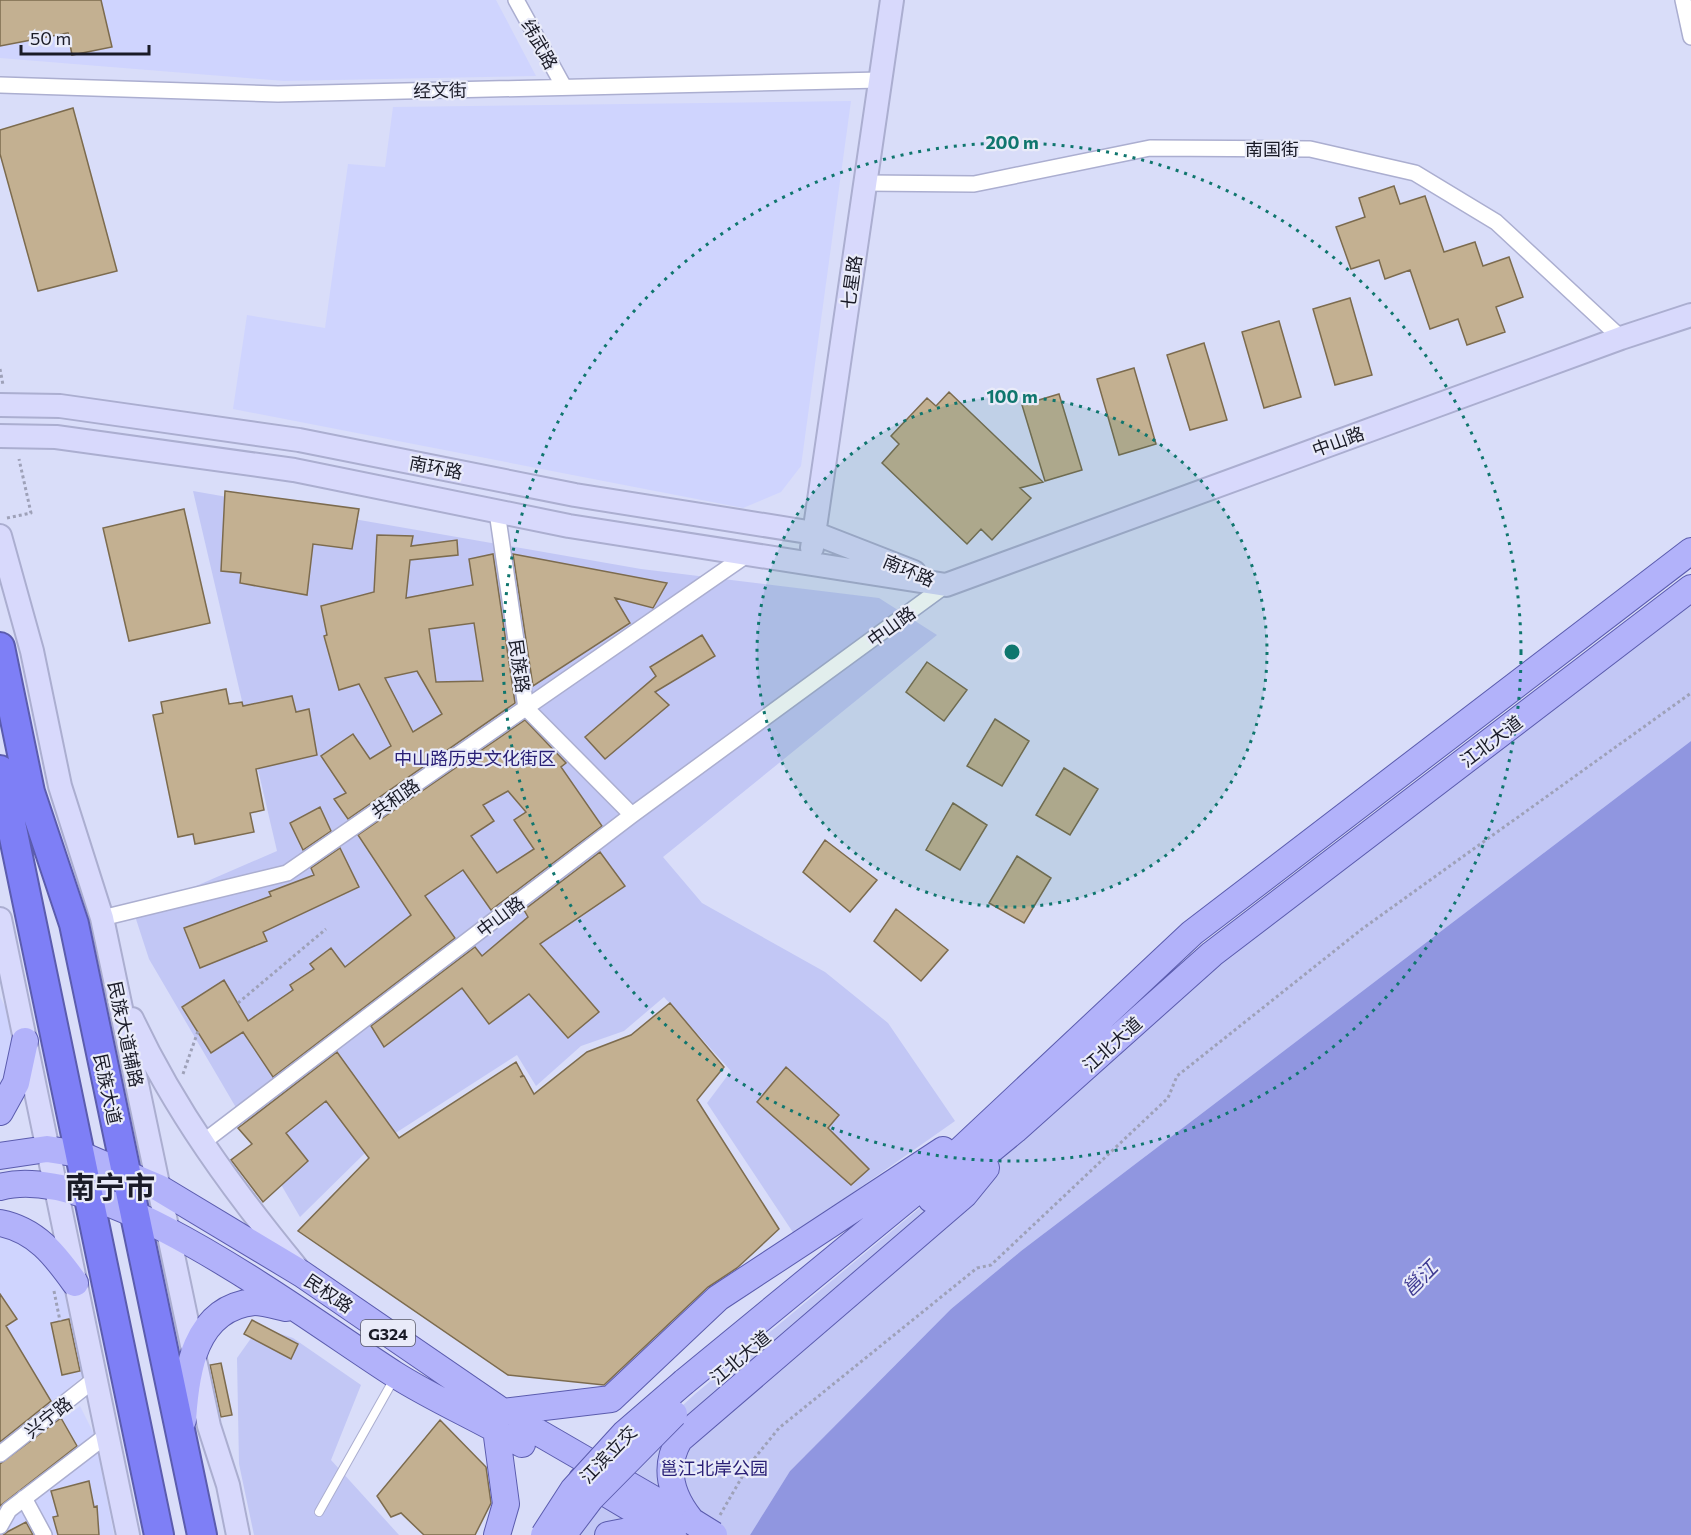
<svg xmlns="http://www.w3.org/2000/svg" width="1691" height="1535" font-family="Commissioner,'Noto Sans SC',sans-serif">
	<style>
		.built { fill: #cfd4fe }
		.green { fill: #c2c7f5 }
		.water { fill: #9096e0 }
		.building { fill: #c3b091; stroke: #7c6b4e; stroke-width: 1.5; fill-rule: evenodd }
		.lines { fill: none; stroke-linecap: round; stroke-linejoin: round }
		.lane-casing { stroke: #abaed0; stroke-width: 10 }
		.street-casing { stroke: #abaed0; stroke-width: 18 }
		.secondary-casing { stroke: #abaed0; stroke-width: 26 }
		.primary-casing { stroke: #5b5cae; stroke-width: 28 }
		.highway-casing { stroke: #5b5cae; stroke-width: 32 }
		.path { stroke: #9ea1b8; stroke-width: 3; stroke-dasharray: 3 3; stroke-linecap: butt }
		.lane { stroke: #fff; stroke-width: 8 }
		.street { stroke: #fff; stroke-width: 15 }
		.secondary { stroke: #d8d9fc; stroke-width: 22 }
		.primary { stroke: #b2b2fa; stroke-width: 26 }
		.highway { stroke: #7e7ff6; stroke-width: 28 }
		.primary-bridge-casing { stroke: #5b5cae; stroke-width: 28; stroke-linecap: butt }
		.primary-bridge { stroke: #b2b2fa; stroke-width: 26 }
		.ring { fill: none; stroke: #0f766e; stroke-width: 3; stroke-dasharray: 3 6 }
		.labels { text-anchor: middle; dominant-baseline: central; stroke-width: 4.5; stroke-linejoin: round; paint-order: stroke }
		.shield { fill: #e9ebf9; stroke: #585966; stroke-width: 1.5 }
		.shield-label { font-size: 16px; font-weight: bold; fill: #1a1b27 }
		.street-label { font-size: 18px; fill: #1a1b27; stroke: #e9ebf9 }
		.park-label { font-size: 18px; fill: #2a2076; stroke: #e9ebf9 }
		.water-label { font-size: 20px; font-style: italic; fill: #3f3b92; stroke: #e9ebf9 }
		.town-label { font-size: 30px; font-weight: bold; fill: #1a1b27; stroke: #e9ebf9 }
		.centre { fill: #0f766e; stroke: #e9ebf9; stroke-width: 3 }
		.ring-label { font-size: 18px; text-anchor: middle; font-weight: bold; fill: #0f766e; stroke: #e9ebf9; stroke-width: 4.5; stroke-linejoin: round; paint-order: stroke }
	</style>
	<rect width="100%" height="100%" fill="#d9ddf9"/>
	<path class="built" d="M0,0h496l40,76 -252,5 -284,-23z
		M851,101l-50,365 -20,26 -38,16 -510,-99 14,-94 78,13 23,-164 37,3 8,-60z
		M0,997l7,13 6,33 -13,43z
		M0,1237h10l48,28 35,103 -93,77z
		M80,1406l15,30 19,99h-114v-69z"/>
	<path class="green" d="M193,491l448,78 238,29 58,37 -274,222 39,46 123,69 63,51 67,98 -161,113 -87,-131 24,-32 -67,-74 -40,34 -43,15 -45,40 -19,-31 -151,97 -66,65 -151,-258 -15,-46 143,-62z
		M1691,588v153l-670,510 -70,58 -161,162 -40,64h-187l81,-94 51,-47 233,-193 283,-247z
		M259,1327l34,11 68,47 -30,75 68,75h-145l-15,-71 -2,-106z"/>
	<path class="water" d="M1691,741v794h-941l40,-64 161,-162 70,-58z"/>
	<path class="building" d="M0,0h101l11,47 -40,8 -4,-22 -68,13z
		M73,108l44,163 -79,20 -38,-137v-24z
		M1394,186l6,18 25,-8 19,56 31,-10 8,24 26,-9 14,40 -27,10 9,25 -38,13 -9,-26 -28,10 -20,-59 -25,9 -6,-19 -28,9 -15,-42 29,-10 -6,-19z
		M1350,298l22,77 -37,10 -22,-76z
		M1279,321l22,76 -37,11 -22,-76z
		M1204,343l23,77 -37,10 -23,-75z
		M1134,368l22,76 -37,11 -22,-76z
		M949,392l94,90 -23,6 11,10 -39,42 -11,-11 -14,15 -85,-81 17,-19 -8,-8 36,-38 9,8z
		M1059,394l23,76 -37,11 -23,-76z
		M225,491l134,18 -7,40 -39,-5 -6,51 -67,-12 1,-10 -20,-2z
		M184,509l26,114 -81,18 -26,-113z
		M377,535l36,1 -2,10 46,-6 1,15 -48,5 -4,38 67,-13 -4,-26 24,-5 22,149 -167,116 -14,-20 12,-6 -25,-37 32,-22 17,25 21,-13 -32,-62 -20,6 -15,-54 3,-1 -6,-29 53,-14zM474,623l9,58 -47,1 -7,-53zM417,671l25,43 -29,18 -28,-54z
		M513,554l154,29 -14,25 -38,-10 15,25 -97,63z
		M702,635l13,21 -60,36 14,13 -64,54 -20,-22 71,-61 -6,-9z
		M927,662l40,28 -23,31 -38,-29z
		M226,689l3,15 13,-2 1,4 49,-10 4,16 13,-3 8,46 -61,14 8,41 -14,3 4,19 -59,12 -2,-10 -15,3 -25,-122 10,-2 -2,-11z
		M995,719l34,22 -27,45 -35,-20z
		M525,720l41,43 -5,4 41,59 -111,84 -28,-40 -38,26 30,42 -182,139 -30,-45 -32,21 -29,-46 42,-27 24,41 45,-31 -3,-5 24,-16 -4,-5 21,-16 14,19 66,-52 -53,-80zM508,791l18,21 -12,8 20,29 -37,24 -26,-37 23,-15 -11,-16z
		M1064,768l34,21 -28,46 -34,-20z
		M953,803l34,22 -27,45 -34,-20z
		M320,807l11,24 -28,19 -13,-27z
		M825,840l52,40 -27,32 -47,-40z
		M340,848l19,39 -96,45 4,9 -67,27 -16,-40 87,-32 -2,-4 45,-17 -3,-7z
		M600,852l25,34 -85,58 59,68 -31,26 -39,-44 -40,30 -27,-36 -78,59 -13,-21 104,-79 7,9 46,-39 -4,-7z
		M1017,856l34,22 -27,45 -35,-20z
		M896,909l52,41 -27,31 -47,-40z
		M670,1003l54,64 -27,33 82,129 -42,39 -29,19 -104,98 -96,-10 -210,-144 71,-73 -43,-57 -40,32 22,28 -45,41 -32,-42 21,-16 -14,-16 99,-76 62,86 117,-76 7,13 -3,2 4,-1 10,18 53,-42 44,-17z
		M786,1067l53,48 -11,13 41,41 -18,16 -94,-83z
		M0,1294l17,25 -11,7 45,75 -51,41z
		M69,1319l11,52 -18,4 -11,-52z
		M252,1320l46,24 -7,15 -47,-25z
		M221,1363l11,52 -11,2 -11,-52z
		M61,1418l16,28 -77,60v-42z
		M440,1420l46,47 5,36 -16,32h-51l-23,-22 -10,4 -14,-21z
		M89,1481l5,26 3,-1 2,29h-41l-5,-18 5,-1 -7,-25z
		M26,1522l7,13h-30l6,-4z"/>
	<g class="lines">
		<g class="lane-casing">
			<path id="lane" d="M319,1512l75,-133"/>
		</g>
		<g class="street-casing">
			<path id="street" d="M516,0l48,87
				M1683,0l8,37
				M0,85l278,9 602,-14
				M865,183l109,1 176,-36 160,1 105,24 81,49 125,116
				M497,512l29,196 106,107
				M102,918l185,-45 461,-319
				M202,1143l430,-328 314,-230
				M0,1454l95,-75
				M24,1498l20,37
				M0,1526l9,-16 98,-75"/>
		</g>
		<g class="secondary-casing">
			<path id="secondary" d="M0,405l60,1 239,34 276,55 239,38 100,39
				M0,436l56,1 238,33 275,56 377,59 675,-247 70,-23
				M0,536l32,115 28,135 42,132 107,508 19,59 10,50
				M812,548l80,-548
				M0,919l128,616
				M132,1019c43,92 101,171 165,249"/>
		</g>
		<g class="primary-casing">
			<path id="primary" d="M0,1112l16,-29 9,-42
				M0,1156l47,-7 32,5 80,34 143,86 201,138 190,110
				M0,1187c99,-28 309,133 394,187 41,26 86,45 128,70
				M931,1199l84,-69 197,-176 479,-366
				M0,1223c36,7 55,32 75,60
				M684,1382l235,-193 273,-256 499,-382
				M503,1412l108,-13 107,-101 225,-148
				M183,1420c3,-48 11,-112 71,-118 10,0 23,4 32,6
				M496,1429l10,75 -9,31
				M582,1479l94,56
				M690,1519c-19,-24 -27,-51 -11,-79l285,-245 22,-27
				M608,1535l31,-6 28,6"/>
		</g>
		<g class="highway-casing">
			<path id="highway" d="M0,647l30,145 44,132 128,611
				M0,770l159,765"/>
		</g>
		<path class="path" d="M0,369l3,16
			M7,518l24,-5 -12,-54
			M238,1003l88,-74
			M183,1074l15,-43
			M54,1291l6,30
			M720,1515l29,-50 30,-37 198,-160 14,-3 177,-167 9,-22 185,-147 329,-236"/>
		<use href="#lane" class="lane"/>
		<use href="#street" class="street"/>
		<use href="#secondary" class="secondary"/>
		<use href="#primary" class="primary"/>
		<use href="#highway" class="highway"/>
		<g class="primary-bridge-casing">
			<path id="primary-bridge" d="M693,1522l21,13
				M544,1535l29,-45 52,-57 59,-51
				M563,1535l28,-37 83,-84"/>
		</g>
		<use href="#primary-bridge" class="primary-bridge"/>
	</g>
	<circle cx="1012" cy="652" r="255" fill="#0f766e" fill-opacity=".12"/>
	<g class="ring">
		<circle cx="1012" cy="652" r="255"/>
		<circle cx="1012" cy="652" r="509"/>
	</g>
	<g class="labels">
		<rect class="shield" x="361" y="1320" width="54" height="26" rx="4.5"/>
		<g class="shield-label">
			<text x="388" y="1333">G324</text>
		</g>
		<g class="street-label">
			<text transform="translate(540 44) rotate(61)">纬武路</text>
			<text transform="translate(440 90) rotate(-1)">经文街</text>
			<text x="1272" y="149">南国街</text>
			<text transform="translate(851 282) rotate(-82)">七星路</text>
			<text transform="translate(1338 441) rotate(-20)">中山路</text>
			<text transform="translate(436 467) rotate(11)">南环路</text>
			<text transform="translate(909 570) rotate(23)">南环路</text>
			<text transform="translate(891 626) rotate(-36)">中山路</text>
			<text transform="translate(520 666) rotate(82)">民族路</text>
			<text transform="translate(1491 741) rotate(-37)">江北大道</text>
			<text transform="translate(395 798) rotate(-35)">共和路</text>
			<text transform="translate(500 916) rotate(-37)">中山路</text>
			<text transform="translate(126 1034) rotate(78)">民族大道辅路</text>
			<text transform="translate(1112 1044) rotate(-42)">江北大道</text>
			<text transform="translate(108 1089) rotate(78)">民族大道</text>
			<text transform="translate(329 1293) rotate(34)">民权路</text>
			<text transform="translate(740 1357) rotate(-40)">江北大道</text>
			<text transform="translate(48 1417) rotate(-38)">兴宁路</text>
			<text transform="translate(608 1454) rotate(-46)">江滨立交</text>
		</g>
		<g class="park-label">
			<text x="475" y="758">中山路历史文化街区</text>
			<text x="714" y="1468">邕江北岸公园</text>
		</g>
		<g class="water-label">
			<text transform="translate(1419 1278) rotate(-45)">邕江</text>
		</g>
		<g class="town-label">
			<text x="110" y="1185">南宁市</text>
		</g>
	</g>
	<circle cx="1012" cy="652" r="9" class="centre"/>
	<g class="ring-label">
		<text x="1012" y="149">200 m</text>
		<text x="1012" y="403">100 m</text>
	</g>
	<path d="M21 45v9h128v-9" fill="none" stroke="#1a1b27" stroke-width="3"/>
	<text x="30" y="45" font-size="18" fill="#1a1b27" stroke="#e9ebf9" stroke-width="4.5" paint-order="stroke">50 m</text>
</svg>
